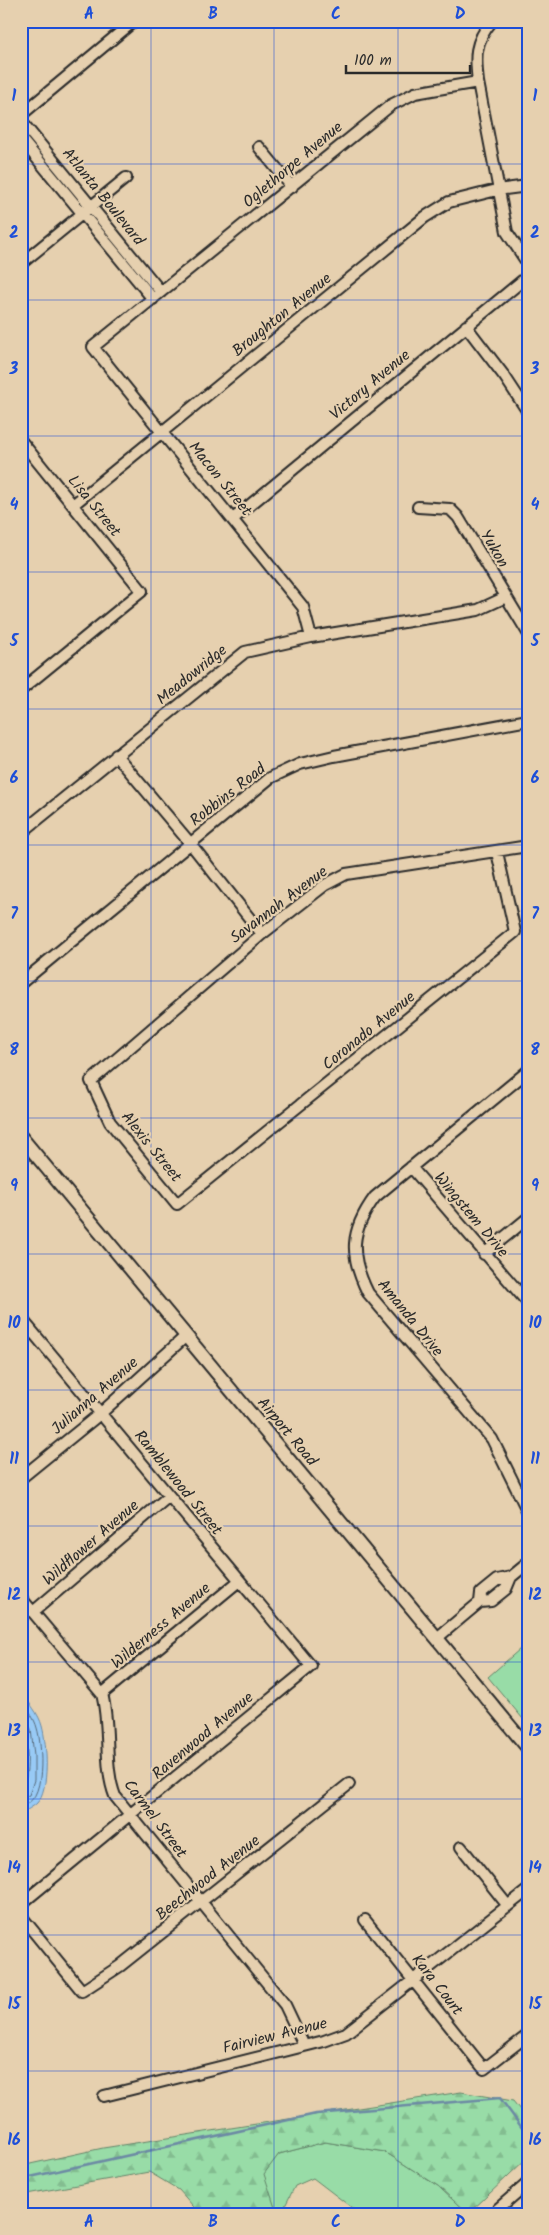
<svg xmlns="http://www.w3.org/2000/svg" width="549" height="2235" font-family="Kalam,sans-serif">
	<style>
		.green { fill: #98dca7; stroke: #628469 }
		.forest { fill: url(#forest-firs); stroke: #628469 }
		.water { fill: #98caf5; stroke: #6c8aa4 }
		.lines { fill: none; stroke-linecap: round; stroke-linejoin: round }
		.shore { stroke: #576b7c; stroke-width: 1 }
		.stream { stroke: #6c8aa4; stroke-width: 2.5 }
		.minor-casing { stroke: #2b2b2b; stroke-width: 14 }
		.major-casing { stroke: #2b2b2b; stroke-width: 16 }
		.minor { stroke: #e6d0af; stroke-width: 10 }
		.major { stroke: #e6d0af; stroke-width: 12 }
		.grid { fill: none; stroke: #1d4ed8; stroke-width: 1; stroke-opacity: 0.55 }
		.labels { text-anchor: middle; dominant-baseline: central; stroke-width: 4.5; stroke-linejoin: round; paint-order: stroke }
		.street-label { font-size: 16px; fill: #2b2b2b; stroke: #e6d0af }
		.neatline { fill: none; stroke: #1d4ed8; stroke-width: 2 }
		.grid-label { font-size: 16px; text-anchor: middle; font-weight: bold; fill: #1d4ed8 }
	</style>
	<defs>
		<pattern id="forest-firs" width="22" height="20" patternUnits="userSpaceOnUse" patternTransform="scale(1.25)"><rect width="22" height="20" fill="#98dca7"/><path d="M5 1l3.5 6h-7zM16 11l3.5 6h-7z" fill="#83bd90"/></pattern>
	</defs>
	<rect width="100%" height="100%" fill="#e6d0af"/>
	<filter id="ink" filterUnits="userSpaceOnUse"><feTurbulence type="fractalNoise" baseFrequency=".02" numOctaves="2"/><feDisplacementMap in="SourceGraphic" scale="10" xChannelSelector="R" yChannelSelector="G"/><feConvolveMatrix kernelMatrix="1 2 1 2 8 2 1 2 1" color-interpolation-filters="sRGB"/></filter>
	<g filter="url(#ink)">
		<path class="green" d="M528,1642v83l-40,-48z
			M325,2142l60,10 53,34 30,28h-108l-47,-36 -18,8 -14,28h-4l-14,-40 16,-20z"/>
		<path class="forest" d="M461,2092l52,9 15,19v37l-60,57 -30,-28 -53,-34 -60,-10 -46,12 -15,20 13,40h-77l-21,-24 -30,-18 -128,23v-29l82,-18z"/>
		<path class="water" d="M21,1693c8,9 18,21 21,33 5,18 8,63 -5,77 -3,3 -7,5 -10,7h-6z"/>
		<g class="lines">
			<path class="shore" d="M21,1701c6,7 14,18 16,27 5,16 10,77 -16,77
				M21,1711l10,18 3,27v24l-5,15 -8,4
				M21,1726c8,14 9,52 0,65"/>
			<path class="stream" d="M21,2179l295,-65 184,-16 28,38"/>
			<g class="minor-casing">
				<path id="minor" d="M492,21c-18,21 -17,36 -14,61l29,150 21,32
					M21,115l113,-94
					M21,121l140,171
					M21,139l132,160
					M259,147l33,40
					M23,262l103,-84
					M466,326l39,51 23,35
					M21,441l121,150 -121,99
					M74,504l351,-287 24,-15 48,-12 31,-4
					M418,507l32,2 8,8 70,116
					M233,519l295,-243
					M311,637l-8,-30 -210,-260 298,-242 24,-12 63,-11
					M116,755l74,88 72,91
					M21,833l224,-181 66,-15 167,-27 28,-13
					M497,852l18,80 -338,272 -67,-82 -19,-41 171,-147 63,-49 21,-11 182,-28
					M21,983l249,-205 30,-14 34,-8 194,-36
					M528,1071l-153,126c-25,34 -26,58 -7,96l124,146 36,73
					M411,1167l117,136
					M484,1254l44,-36
					M21,1318l290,348 -290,238
					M21,1339l10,-8
					M21,1478l80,-65 85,-77
					M21,1598l81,96c9,34 1,71 13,102l170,209 19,40
					M480,1602l1,-9 16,-13 14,-3 17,-14
					M33,1612l136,-116
					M437,1638l43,-36 11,-1 15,-12 5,-12
					M102,1694l137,-113
					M461,1847l47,59
					M21,1916l61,75 38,-25 229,-182
					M365,1920l119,149 44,-34
					M104,2096l220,-55 22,-8 182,-143
					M492,2214l36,-31"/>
			</g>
			<g class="major-casing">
				<path id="major" d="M21,1137l507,611"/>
			</g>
			<use href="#minor" class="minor"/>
			<use href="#major" class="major"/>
		</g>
	</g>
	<path class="grid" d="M151,21v2193M274,21v2193M398,21v2193M21,164h507M21,300h507M21,436h507M21,572h507M21,709h507M21,845h507M21,981h507M21,1118h507M21,1254h507M21,1390h507M21,1526h507M21,1662h507M21,1799h507M21,1935h507M21,2071h507"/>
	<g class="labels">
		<g class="street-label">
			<text transform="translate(293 165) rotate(-40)">Oglethorpe Avenue</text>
			<text transform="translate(103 197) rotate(51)">Atlanta Boulevard</text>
			<text transform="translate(282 315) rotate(-39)">Broughton Avenue</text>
			<text transform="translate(370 385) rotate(-40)">Victory Avenue</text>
			<text transform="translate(220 479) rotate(51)">Macon Street</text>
			<text transform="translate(94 506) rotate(51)">Lisa Street</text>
			<text transform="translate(494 549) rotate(60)">Yukon</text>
			<text transform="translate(192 675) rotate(-39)">Meadowridge</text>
			<text transform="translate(228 795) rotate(-38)">Robbins Road</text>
			<text transform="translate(279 905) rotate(-37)">Savannah Avenue</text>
			<text transform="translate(369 1031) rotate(-39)">Coronado Avenue</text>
			<text transform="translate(151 1147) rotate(51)">Alexis Street</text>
			<text transform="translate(471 1215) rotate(50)">Wingstem Drive</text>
			<text transform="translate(410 1318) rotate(51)">Amanda Drive</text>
			<text transform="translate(95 1396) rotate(-41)">Julianna Avenue</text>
			<text transform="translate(287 1432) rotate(50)">Airport Road</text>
			<text transform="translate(178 1483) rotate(51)">Ramblewood Street</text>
			<text transform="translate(91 1543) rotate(-41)">Wildflower Avenue</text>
			<text transform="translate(161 1626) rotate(-40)">Wilderness Avenue</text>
			<text transform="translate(203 1736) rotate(-40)">Ravenwood Avenue</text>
			<text transform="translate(155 1819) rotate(53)">Carmel Street</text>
			<text transform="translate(208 1878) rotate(-38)">Beechwood Avenue</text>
			<text transform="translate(437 1985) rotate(52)">Kara Court</text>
			<text transform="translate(275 2036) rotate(-14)">Fairview Avenue</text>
		</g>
	</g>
	<rect width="549" height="2235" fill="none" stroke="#e6d0af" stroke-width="55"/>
	<path d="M346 65v8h124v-8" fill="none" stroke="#2b2b2b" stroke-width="2.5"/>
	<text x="354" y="65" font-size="15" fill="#2b2b2b" stroke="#e6d0af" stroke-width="4" paint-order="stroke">100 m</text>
	<rect x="28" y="28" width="494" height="2180" class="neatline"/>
	<g class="grid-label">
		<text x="89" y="19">A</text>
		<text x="213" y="19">B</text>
		<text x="336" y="19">C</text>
		<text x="460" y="19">D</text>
		<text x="14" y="101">1</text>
		<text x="535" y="101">1</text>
		<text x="14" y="238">2</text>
		<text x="535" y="238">2</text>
		<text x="14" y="374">3</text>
		<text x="535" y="374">3</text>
		<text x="14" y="510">4</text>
		<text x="535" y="510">4</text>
		<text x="14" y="646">5</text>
		<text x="535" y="646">5</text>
		<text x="14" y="783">6</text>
		<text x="535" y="783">6</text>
		<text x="14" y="919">7</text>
		<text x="535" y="919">7</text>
		<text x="14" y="1055">8</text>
		<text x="535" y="1055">8</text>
		<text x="14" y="1191">9</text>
		<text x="535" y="1191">9</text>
		<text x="14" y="1328">10</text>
		<text x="535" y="1328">10</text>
		<text x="14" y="1464">11</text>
		<text x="535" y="1464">11</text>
		<text x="14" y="1600">12</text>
		<text x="535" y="1600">12</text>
		<text x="14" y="1736">13</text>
		<text x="535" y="1736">13</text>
		<text x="14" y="1873">14</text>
		<text x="535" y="1873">14</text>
		<text x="14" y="2009">15</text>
		<text x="535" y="2009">15</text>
		<text x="14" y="2145">16</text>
		<text x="535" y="2145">16</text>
		<text x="89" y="2227">A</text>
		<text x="213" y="2227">B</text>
		<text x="336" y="2227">C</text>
		<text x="460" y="2227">D</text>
	</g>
</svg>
